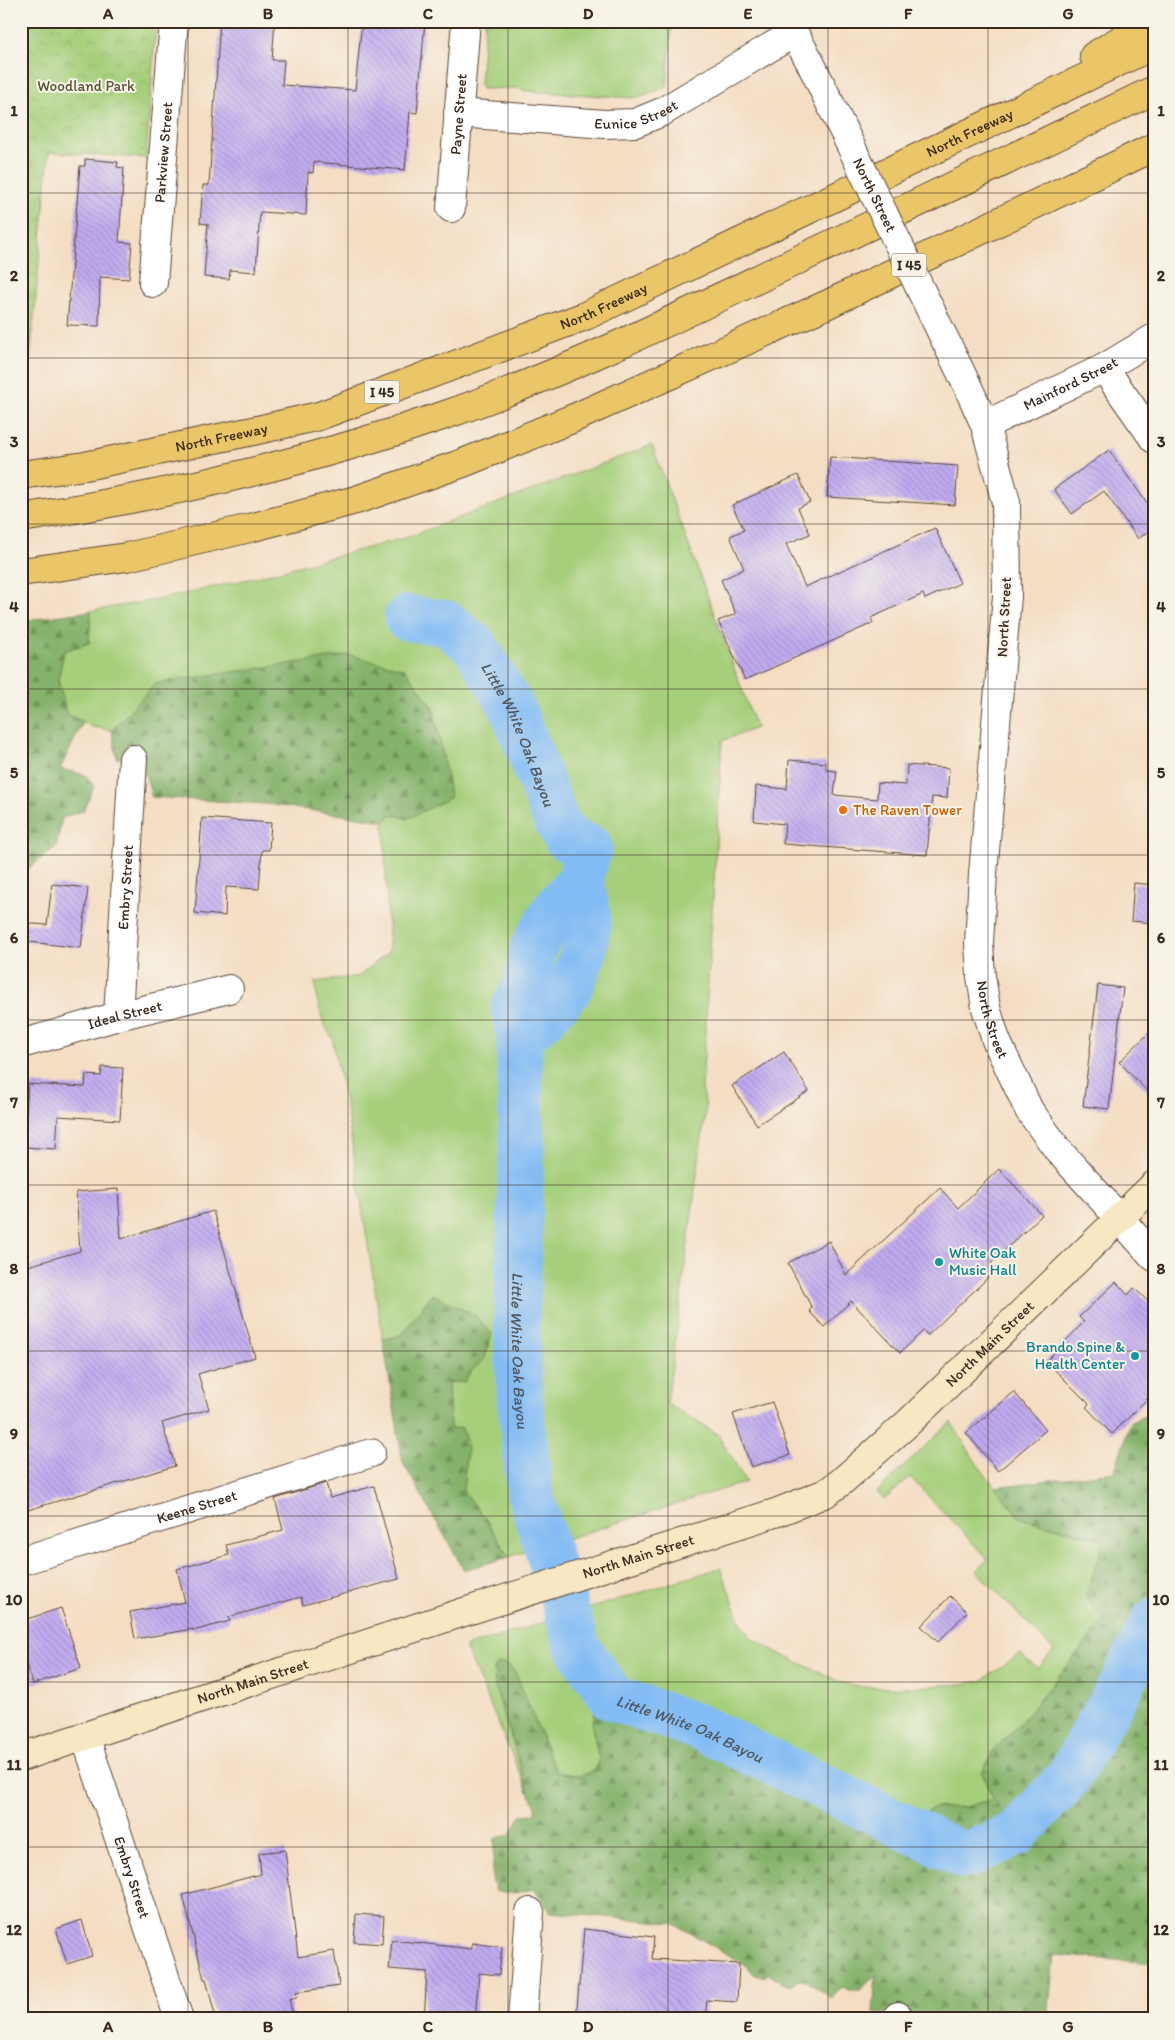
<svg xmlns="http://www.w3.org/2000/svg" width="1175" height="2040" font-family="Itim,sans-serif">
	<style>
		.green { fill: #a5cf7a; stroke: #707c4c }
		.forest { fill: url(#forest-firs); stroke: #606e44 }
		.park { fill: url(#park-crowns); stroke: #707c4c }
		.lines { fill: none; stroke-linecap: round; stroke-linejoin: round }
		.river { stroke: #83bcf4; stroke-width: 46 }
		.building { fill: url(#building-back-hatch) }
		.minor-casing { stroke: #574537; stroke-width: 30 }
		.tertiary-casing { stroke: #574537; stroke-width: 30 }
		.secondary-casing { stroke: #574537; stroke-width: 30 }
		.motorway-casing { stroke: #574537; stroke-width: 30 }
		.minor { stroke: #fff; stroke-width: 28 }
		.tertiary { stroke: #fff; stroke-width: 28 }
		.secondary { stroke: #f7e8c3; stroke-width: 28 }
		.motorway { stroke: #ebc669; stroke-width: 28 }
		.tertiary-bridge-casing { stroke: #574537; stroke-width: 30; stroke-linecap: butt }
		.tertiary-bridge { stroke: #fff; stroke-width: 28 }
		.grid { fill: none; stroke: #3b2a1e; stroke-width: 1; stroke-opacity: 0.55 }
		.food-dot { fill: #e8710a; stroke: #f7f3e8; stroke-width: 2 }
		.culture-dot { fill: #0f9aa8; stroke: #f7f3e8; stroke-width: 2 }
		.labels { text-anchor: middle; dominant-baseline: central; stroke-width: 4; stroke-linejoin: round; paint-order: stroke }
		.shield { fill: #f7f3e8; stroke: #73665b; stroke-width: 1 }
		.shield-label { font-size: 14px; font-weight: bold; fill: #3b2a1e }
		.park-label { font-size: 15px; fill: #565335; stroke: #f7f3e8 }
		.street-label { font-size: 15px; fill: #3b2a1e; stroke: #f7f3e8 }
		.food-label { font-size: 15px; fill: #c56008; stroke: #f7f3e8; text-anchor: start }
		.culture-label { font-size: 15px; fill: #0d838f; stroke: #f7f3e8; text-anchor: start }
		.water-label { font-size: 16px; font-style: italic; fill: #51565e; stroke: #f7f3e8 }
		.neatline { fill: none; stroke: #3b2a1e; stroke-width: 2 }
		.grid-label { font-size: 16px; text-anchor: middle; font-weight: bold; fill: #3b2a1e }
	</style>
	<defs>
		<pattern id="forest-firs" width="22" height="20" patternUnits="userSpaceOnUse" patternTransform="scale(1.25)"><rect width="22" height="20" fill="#84b26a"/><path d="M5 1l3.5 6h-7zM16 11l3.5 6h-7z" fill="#6d9157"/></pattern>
		<pattern id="park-crowns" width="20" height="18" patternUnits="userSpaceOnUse" patternTransform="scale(1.25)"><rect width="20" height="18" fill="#a5cf7a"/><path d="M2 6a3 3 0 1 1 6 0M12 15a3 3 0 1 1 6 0" fill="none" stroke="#8fb269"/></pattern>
		<pattern id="building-back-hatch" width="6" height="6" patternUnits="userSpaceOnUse" patternTransform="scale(1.25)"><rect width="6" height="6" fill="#c1acf2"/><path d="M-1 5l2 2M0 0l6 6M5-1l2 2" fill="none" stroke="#9e8cc3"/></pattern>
	</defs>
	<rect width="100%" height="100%" fill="#f7f3e8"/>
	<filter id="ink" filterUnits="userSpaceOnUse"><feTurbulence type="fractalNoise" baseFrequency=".02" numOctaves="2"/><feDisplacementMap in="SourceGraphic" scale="10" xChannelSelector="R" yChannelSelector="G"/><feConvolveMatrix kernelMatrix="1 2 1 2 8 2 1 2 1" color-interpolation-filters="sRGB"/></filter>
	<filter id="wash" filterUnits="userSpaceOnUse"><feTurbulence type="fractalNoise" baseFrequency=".0096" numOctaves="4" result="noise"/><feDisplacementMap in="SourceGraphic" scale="20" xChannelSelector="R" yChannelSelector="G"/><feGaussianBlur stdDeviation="1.12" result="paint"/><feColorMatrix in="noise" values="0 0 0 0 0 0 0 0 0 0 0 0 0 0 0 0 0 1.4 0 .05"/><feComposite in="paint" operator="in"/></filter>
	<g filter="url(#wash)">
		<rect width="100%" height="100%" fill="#f4ddc2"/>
		<path class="green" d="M485,21h187l-5,65 -15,7 -19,5 -106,-7 -10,-3 -35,1 -2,-5z
			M652,445l104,283 -34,13 -20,347 4,18 -39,298 51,30 28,48 -237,75 -24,-39 -22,-27 4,-46 -5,-17 -12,1 -2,-47h16l7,-11 14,-13 -53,-64 -30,41 -19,5 -36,-228 -15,-74 -8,-14 -7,-24 -2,-18 44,-6 30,-24 -5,-131 8,-7 58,-16 -2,-15 -15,-76 -309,12 -12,11 -20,-3 -26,-14 -8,-33 6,-29 25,-8 2,-32 70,-12 88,-20 159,-42z
			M951,1422l26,42 43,54 84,22 -18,56 18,25 -82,100 -28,29 -12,23 11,26 -27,8 -33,1 -31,22 -31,-14 -33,-7 -14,-14c-15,-1 -24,-5 -35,-14l1,-14 -30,-15 -3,-15 -33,-2 -12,-6 -1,-6 -8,-1 -10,7 -27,-2 -23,-11 -21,-6 -13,-13 -14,13 -3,17 7,32 -5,12 -14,5 -24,-4 -41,-100 -20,15 34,107 -64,-147 255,-79 22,57 8,12 30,17 63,29 20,4 34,1 65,-4 19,-3 39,-27 18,15 16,-19 -78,-79 12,-12 -78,-82 -26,23 -7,-8z"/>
		<path class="forest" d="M27,395v25h-6v-24z
			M91,611l-2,32 -25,8 -6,29 8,33 17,9 -23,47 26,6 8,12 -11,24 -21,7 -6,29 -35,27v-253z
			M350,655l55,14 28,38 15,76 2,15 -43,21 -15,-5 -8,7 -117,-17 -115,-7 -13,-43 -22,5 -5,-29 44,-47z
			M432,1294l44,22 16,18 -7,24 -14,13 -7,11h-16l2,47 12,-1 5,17 -4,46 22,27 24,39 -45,13 -61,-107 -20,-123 19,-5z
			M1154,1412v551l-100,-8 -6,64h-121l-54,-7 3,-37 -16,15h-11l-6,-3 -12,11 -24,-17 -9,-1 -7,6 -9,-3 -13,-10 -5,4 -9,-2 -9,-10 -73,-42 -123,-11 -15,-23c-14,2 -26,7 -40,2l-3,-14 3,-39 15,-3 11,-20 12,-1 3,-2v-6l-7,-12 -34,-107 -1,-18 4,-5c8,-1 12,1 17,8l41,100 24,4 14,-5 5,-12 -7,-32 3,-17 14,-13 13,13 21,6 23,11 27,2 11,-7 7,1 1,6 12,6 33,2 6,7 -3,8 4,3 18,1 8,11 -1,14c11,9 20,13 35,14l14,14 32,7 32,14 31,-22 33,-1 27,-8 -11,-26 12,-23 28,-29 82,-100 -18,-25 18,-56 -84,-22 -25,-31 119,-15 17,-50z"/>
		<path class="park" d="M21,21h135l-10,137 -97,-6 -22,243 -6,1z"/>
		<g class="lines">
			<g class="river">
				<path id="s1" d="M407,618l39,5 29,23 39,65 41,107 12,21 23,9 -6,17 -3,14 8,43 -6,34 -14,34 -29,31 -21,15 3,106 -5,180 3,74 10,97 48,155 35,50 88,30 264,128 51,-22 52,-56 55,-96 31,-61"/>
				<path d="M519,1036l-5,-28 13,-25 6,-35 23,-40 25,-29"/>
			</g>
		</g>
		<g id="blocks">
			<path class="building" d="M220,21h55l-3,39h12l-2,25 73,5 7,-69h63l-8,92 -7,-1 -5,58 -91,-8 -1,11 -5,-1 -2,43 -46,-3 -4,60 -26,-2 -1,9 -25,-2 4,-53 -8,-1 3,-38h6z
				M85,159l33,3 -1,5 7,1 -5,74 13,1 -3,36 -29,-2 -1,49 -32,-1 13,-159h5z
				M1109,450l45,63v14l-16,12 -34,-48 -32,23 -18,-25z
				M830,457l128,9 -3,39 -128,-8z
				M798,475l12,27 -12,6 12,26 -24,10 19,43 130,-59 25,55 -35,16 -2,-5 -52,24 2,5 -128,57 -27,-59 18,-7 -15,-34 23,-11 -14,-33 14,-6 -12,-25z
				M789,760l37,3v7l11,1 -3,24 43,4 1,-16 28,2 1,-20 42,3 -2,30 -15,-1 -5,58 -144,-11 2,-20 -31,-3 2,-35 31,3z
				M202,818l69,5 -2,27h-7l-3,39 -33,-2 -1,29 -30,-3z
				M1134,883l20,2v38l-23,-2z
				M52,884l36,4 -7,60 -60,-7v-18l26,2z
				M1098,985l25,3 -14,121 -26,-3z
				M1154,1028v70l-35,-36z
				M784,1052l25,39 -52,34 -25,-39z
				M102,1067l21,1 -3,52 -62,-4 -2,33 -32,-2 4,-63 57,3 1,-12 15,1z
				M999,1169l43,46 -51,48 6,6 -69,66 -5,-4 -23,22 -49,-52 -27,26 -15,-16 3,-3 -24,-45 41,-22 17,34 94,-87 18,20z
				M118,1189l3,50 92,-28 42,146 -57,17 11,35 -47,14 13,43 -154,46v-244l59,-17 -4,-59z
				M1116,1282l12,13 6,-7 20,19v85l-42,42 -26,-27 3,-3 -43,-43 38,-39 -5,-5z
				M1014,1392l32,38 -48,41 -32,-38z
				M772,1402l18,53 -39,12 -18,-53z
				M326,1483l4,15 44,-12 25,93 -96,26 -2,-8 -72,20 1,4 -37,10v-2l-58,10 -5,-27 55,-10 -8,-33 52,-14 -3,-10 57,-15 -8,-31z
				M950,1596l17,16 -29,30 -17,-16z
				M61,1608l20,60 -48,16 -12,-34v-29z
				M285,1850l13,107 36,-6 5,35 -43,6 1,5 -8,2 5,20h-78l-10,-40h-2l-21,-84 78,-21 -2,-21z
				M356,1914l28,2 -2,28 -28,-2z
				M82,1920l10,36 -25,8 -11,-35z
				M584,1929l70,8 -2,22 87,5 -2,38 -30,-2 -2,19h-129z
				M392,1940l80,9v-6l30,4 -3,28 -20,-2 -4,46h-51l3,-47 -38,-3z"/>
		</g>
	</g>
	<g filter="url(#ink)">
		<use href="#blocks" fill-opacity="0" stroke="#574537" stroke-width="1"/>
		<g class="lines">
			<g class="minor-casing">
				<g id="minor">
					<path id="s2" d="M458,113l147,11 30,-1 27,-11 132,-79"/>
					<path id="s3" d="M451,208l15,-187"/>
					<path id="s4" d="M153,283l21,-262"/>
					<path d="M1104,368l50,71"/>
					<path id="s5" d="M985,425l119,-57 50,-30"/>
					<path id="s6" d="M118,1016l15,-257"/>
					<path id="s7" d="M21,1044l97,-28 111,-27"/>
					<path d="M1119,1218l35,39"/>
					<path id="s8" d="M21,1561l350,-108"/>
					<path id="s9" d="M85,1736l94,283"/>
					<path d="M522,2019l8,-107"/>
					<path d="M897,2019l1,-3"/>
				</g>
			</g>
			<g class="tertiary-casing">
				<g id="tertiary">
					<path d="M790,21l4,12 15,27"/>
					<path id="s10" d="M967,385l18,40 21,77 1,94 -24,278 -4,69 2,33 5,32 10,32 33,70 29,40 61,68"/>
				</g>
			</g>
			<g class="secondary-casing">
				<g id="secondary">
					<path id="s11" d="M21,1757l443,-145 314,-100 48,-19 15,-11 67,-59 246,-238"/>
				</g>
			</g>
			<g class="motorway-casing">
				<g id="motorway">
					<path d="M1094,56l57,-35"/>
					<path id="s12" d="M21,475l64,-9 168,-35 66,-15 266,-100 569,-271"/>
					<path d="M21,518c145,-22 288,-56 427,-104 114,-40 222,-93 331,-145 125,-59 250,-119 375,-179"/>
					<path d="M21,572l106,-15 123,-29 106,-28 107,-37 111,-45 252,-113 328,-158"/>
				</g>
			</g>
			<use href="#minor" class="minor"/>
			<use href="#tertiary" class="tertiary"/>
			<use href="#secondary" class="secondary"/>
			<use href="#motorway" class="motorway"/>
			<g class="tertiary-bridge-casing">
				<g id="tertiary-bridge">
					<path id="s13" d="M809,60l158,325"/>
				</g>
			</g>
			<use href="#tertiary-bridge" class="tertiary-bridge"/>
		</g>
	</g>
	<path class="grid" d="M188,21v1998M348,21v1998M508,21v1998M668,21v1998M828,21v1998M988,21v1998M21,193h1133M21,358h1133M21,524h1133M21,689h1133M21,855h1133M21,1020h1133M21,1185h1133M21,1351h1133M21,1516h1133M21,1682h1133M21,1847h1133"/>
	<circle class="food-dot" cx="843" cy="810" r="5"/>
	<g class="culture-dot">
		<circle cx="939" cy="1262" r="5"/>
		<circle cx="1135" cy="1356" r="5"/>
	</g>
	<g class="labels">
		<g class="shield">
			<rect x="891.5" y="253.5" width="35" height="23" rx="4"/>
			<rect x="364.5" y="380.5" width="35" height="23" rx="4"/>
		</g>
		<g class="shield-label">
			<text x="909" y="265">I 45</text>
			<text x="382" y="392">I 45</text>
		</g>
		<g class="park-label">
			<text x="86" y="86">Woodland Park</text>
		</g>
		<g class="street-label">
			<text stroke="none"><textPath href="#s2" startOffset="180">Eunice Street</textPath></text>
			<text stroke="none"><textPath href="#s3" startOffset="94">Payne Street</textPath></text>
			<text stroke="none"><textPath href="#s12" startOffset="1014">North Freeway</textPath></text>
			<text stroke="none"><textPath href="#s4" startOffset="131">Parkview Street</textPath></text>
			<text stroke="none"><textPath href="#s13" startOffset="150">North Street</textPath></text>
			<text stroke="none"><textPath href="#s12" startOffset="609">North Freeway</textPath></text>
			<text stroke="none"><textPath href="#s5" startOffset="95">Mainford Street</textPath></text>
			<text stroke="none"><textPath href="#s12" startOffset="204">North Freeway</textPath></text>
			<text transform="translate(1004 617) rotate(-87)">North Street</text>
			<text stroke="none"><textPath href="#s6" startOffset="129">Embry Street</textPath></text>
			<text stroke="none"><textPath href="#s7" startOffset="108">Ideal Street</textPath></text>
			<text stroke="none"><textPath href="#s10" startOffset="644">North Street</textPath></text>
			<text stroke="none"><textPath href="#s11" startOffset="1069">North Main Street</textPath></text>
			<text stroke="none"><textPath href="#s8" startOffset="184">Keene Street</textPath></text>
			<text stroke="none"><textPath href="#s11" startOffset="649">North Main Street</textPath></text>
			<text stroke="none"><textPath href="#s11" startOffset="244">North Main Street</textPath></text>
			<text stroke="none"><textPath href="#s9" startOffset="149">Embry Street</textPath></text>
		</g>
		<g class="food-label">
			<text x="853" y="810">The Raven Tower</text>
		</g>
		<g class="culture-label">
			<text x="949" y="1253">White Oak<tspan x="949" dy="17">Music Hall</tspan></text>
			<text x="1125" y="1347" text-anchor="end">Brando Spine &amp;<tspan x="1125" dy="17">Health Center</tspan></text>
		</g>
		<g class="water-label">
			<text stroke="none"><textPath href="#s1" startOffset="175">Little White Oak Bayou</textPath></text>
			<text stroke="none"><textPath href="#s1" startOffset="846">Little White Oak Bayou</textPath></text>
			<text stroke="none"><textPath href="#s1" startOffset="1295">Little White Oak Bayou</textPath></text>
		</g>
	</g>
	<rect width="1175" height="2040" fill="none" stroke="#f7f3e8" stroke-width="55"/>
	<rect x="28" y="28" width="1120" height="1984" class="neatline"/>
	<g class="grid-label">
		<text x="108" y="19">A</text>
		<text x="268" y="19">B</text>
		<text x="428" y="19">C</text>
		<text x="588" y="19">D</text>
		<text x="748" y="19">E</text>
		<text x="908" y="19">F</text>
		<text x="1068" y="19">G</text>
		<text x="14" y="116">1</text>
		<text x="1161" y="116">1</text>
		<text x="14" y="281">2</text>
		<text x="1161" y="281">2</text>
		<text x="14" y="447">3</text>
		<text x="1161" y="447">3</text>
		<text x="14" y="612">4</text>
		<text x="1161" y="612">4</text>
		<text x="14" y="778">5</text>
		<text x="1161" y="778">5</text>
		<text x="14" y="943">6</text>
		<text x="1161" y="943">6</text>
		<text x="14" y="1108">7</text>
		<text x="1161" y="1108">7</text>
		<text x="14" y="1274">8</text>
		<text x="1161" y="1274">8</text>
		<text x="14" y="1439">9</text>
		<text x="1161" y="1439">9</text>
		<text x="14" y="1605">10</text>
		<text x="1161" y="1605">10</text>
		<text x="14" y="1770">11</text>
		<text x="1161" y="1770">11</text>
		<text x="14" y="1935">12</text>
		<text x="1161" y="1935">12</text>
		<text x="108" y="2032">A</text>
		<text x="268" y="2032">B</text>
		<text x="428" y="2032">C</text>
		<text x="588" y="2032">D</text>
		<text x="748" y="2032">E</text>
		<text x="908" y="2032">F</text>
		<text x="1068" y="2032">G</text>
	</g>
</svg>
